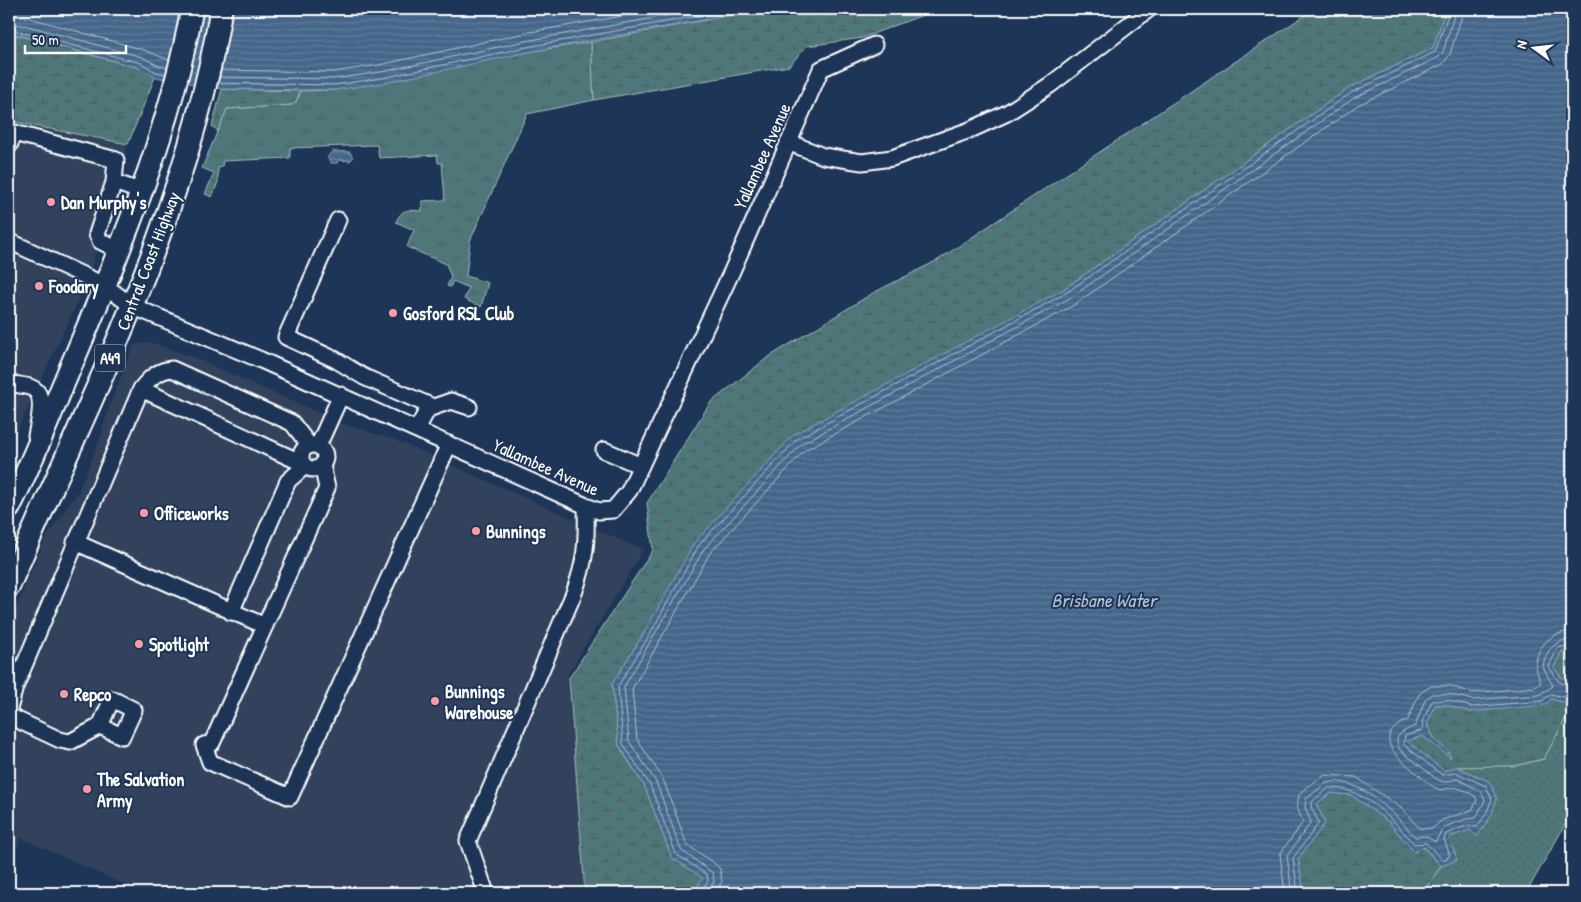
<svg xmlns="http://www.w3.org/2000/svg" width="1581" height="902" font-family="'Patrick Hand',sans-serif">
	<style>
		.built { fill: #32425d }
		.grass { fill: url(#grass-tufts); stroke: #a8bbbc }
		.wetland { fill: url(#wetland-marsh); stroke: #a8bbbc }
		.park { fill: url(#park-dots); stroke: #a8bbbc }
		.water { fill: url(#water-rules); stroke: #8fa3b9 }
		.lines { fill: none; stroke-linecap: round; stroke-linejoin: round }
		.shore { stroke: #b4c2d0; stroke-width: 1 }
		.minor-casing { stroke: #fff; stroke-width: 19 }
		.highway-casing { stroke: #fff; stroke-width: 25 }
		.minor { stroke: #1d3557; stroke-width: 15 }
		.highway { stroke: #1d3557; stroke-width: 21 }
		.poi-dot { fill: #ff9aa2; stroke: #1d3557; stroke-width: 2 }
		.labels { text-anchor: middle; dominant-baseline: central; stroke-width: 4; stroke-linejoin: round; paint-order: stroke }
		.shield { fill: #1d3557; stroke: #bbc2cd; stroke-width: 1 }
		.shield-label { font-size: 16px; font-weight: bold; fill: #fff }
		.street-label { font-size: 18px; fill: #fff; stroke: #1d3557 }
		.poi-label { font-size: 18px; font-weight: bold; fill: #fff; stroke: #1d3557; text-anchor: start }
		.water-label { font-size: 19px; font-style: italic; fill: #b4c2d0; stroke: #1d3557 }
	</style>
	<defs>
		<pattern id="grass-tufts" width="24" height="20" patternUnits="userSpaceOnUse" patternTransform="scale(1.25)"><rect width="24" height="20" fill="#50777a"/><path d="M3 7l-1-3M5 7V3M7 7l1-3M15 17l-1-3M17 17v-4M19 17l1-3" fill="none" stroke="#4e5f61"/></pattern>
		<pattern id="wetland-marsh" width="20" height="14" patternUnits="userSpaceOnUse" patternTransform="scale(1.25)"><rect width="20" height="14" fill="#50777a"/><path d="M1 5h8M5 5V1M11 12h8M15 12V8" fill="none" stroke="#4e5f61"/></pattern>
		<pattern id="park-dots" width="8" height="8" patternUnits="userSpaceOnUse" patternTransform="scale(1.25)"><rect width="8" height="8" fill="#50777a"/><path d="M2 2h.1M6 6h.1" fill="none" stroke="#4e5f61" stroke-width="1.8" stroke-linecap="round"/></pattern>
		<pattern id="water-rules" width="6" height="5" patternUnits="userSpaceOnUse" patternTransform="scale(1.25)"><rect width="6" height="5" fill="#44668a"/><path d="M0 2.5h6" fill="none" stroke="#607d9c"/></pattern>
	</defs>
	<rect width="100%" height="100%" fill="#1d3557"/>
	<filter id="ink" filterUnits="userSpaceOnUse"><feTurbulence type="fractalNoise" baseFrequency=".02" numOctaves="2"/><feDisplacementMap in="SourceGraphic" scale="10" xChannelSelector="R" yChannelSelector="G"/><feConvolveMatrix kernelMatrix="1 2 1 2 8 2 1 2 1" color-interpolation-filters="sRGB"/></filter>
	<g filter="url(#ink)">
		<path class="built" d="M9,121l119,23 -35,119 -10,27 -74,158z
			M150,342l45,16 149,66 51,16 248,110 -75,124 20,219h-445l-122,-55 -12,28v-241l35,-84 34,-49 22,-53 10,-35 24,-59z"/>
		<path class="grass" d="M591,42l3,58 -67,14 -57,127 -4,35 22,7 -7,24 -17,-8 5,-11 -16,-7 -3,6 -3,-1 4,-9 -5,-13 -39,-17 7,-17 -18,-8c6,-14 12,-12 26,-11v-10l23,-1 -3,-37h-4l-1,-8 -58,3 -2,-13 -87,3v10l-67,3 -1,6 -4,1v14l-6,15 -7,-3 9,-21 -12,-5 25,-59 64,-4 8,-8 1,-6 34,-1 199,-39z"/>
		<path class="wetland" d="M752,9h187l-77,29 -55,8 -18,20 -195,34 -3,-58 151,-29z
			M1314,9h132l-13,39 -84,40 -285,201 -420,344 -32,51 7,62 26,41 27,71 32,20 -11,15h-108l-16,-215 84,-128 -6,-47 63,-100 57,-45 106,-65 65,-33z
			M9,33l131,35 15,9 -27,67 -119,-23z
			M222,89l78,2 -4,11 -5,3 -64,4 -9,22 -6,-5z
			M1572,637v46l-11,-6 -7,-10 8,-16 9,-1z
			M1551,699l21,5v3l-28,52 -29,7 -57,1 -14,4 -38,-30 17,-5 27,21 -2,-6 -13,-11 -8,-16 8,-19h12l23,7z
			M1331,793l20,2 38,27 25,30 9,-5 18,19 -18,27h-119l-6,-34 27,-36 -9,-19z"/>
		<path class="park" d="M1572,707v106l-46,80h-103l18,-27 16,-6 -8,-23 21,-7 7,6 13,-54 -33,-15 58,-1 29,-7z"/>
		<path class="water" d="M9,9h743l-10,4 -209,38 -150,32 -49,7 -112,-1 -67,-12 -16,-9 -114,-32 -16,-3z
			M1446,9h126v628l-1,13 -9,1 -8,16 7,10 11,6v21l-21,-5 -6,6 -75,7 -23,-7h-12l-8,20 8,15 13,11 3,7 -28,-22 -16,5 37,30 13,-4 33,15 7,16 -6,18 -14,21 -7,-7 -21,7 8,23 -16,6 -17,-19 -10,5 -25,-30 -38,-27 -20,-2 -15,11 9,19 -27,36 6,34h-611l10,-15 -31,-20 -27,-71 -26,-42 -7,-61 32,-51 50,-90 99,-108 271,-146 285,-201 84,-40z
			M332,151l18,1 3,6 -3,3 -11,-1 -2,3h-6l-4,-5z"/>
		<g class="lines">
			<path class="shore" d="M9,15l21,3 114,32 25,10
				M9,23l19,3 114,31 17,9 8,2
				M9,29l132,34 15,9 9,2
				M221,70l112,2 46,-7 151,-33 134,-23
				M219,77l115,2 47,-7 150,-32 173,-31
				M218,83l116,2 48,-7 150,-32 205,-37
				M1572,645l-14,3 -9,18 9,15 14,6
				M699,893l9,-12 -1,-6 -31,-21 -26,-69 -27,-41 -5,-58 31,-50 50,-91 98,-106 269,-146 285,-200 84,-41 15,-43
				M707,893l7,-11 -1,-9 -32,-23 -25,-68 -27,-41 -5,-54 80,-138 97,-105 269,-146 284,-200 85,-41 4,-5 13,-43
				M716,893l6,-12 -2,-12 -7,-7 -26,-17 -24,-66 -26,-40 -5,-50 78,-136 95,-103 269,-145 284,-200 85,-41 7,-10 14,-45
				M1285,893l-5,-39 23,-32 -6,-15 2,-12 5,-6 21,-14 31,2 45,31 18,20 13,1 10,-9 30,-10 5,-10 -2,-4c-5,-3 -12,-7 -18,-8 -6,-2 -12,3 -19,1 -9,-3 -17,-13 -25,-19 -20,-16 -40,-35 -5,-50l11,-26 12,-8h19l23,7 63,-6 5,-5c-14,-25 4,-50 31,-51
				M1292,893l-5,-37 24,-34 -6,-15 1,-8 20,-16c32,-9 70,32 89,54l11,-1 9,6 9,-15 22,-8 10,-1 9,-18 -4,-9 -24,-12 -12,3 -7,-2 -38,-30c-9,-15 4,-19 15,-24l10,-26 7,-6h17l23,6 67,-5 14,-9 -10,-19c2,-17 13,-27 29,-28
				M1298,893l-5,-35 26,-35 -8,-16 1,-5 16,-14c34,-3 66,33 86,56l12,-1 17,17 7,-4 -6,-17 2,-5 22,-9 9,2 9,-13 6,-15 -6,-13 -29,-13 -15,2 -39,-31 2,-8 18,-6 -1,-8 10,-21 16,-1 23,7 71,-6 9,-7 21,5"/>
			<g class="minor-casing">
				<path id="minor" d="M788,142l35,14 39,6 30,-4 78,-28 37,-17 43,-28 99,-76
					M9,146l5,-13 102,27 -2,22 -17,52 3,7 18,9
					M114,182l28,10
					M338,220l-52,117 50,23 28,17 69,30
					M9,241l95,44 28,21 129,54 325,146 13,5 14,-1 16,-19 103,-220 89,-202 53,-24
					M9,383c7,2 17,2 23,5 15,6 6,36 4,48
					M417,429l11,-20 23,-8 18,6
					M301 457a12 12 0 1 1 24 0a12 12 0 1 1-24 0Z
					M318,446l23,-51
					M604,450l37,16
					M302,463l-161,-74c8,-11 18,-19 31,-20l120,54 17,22
					M322,465l5,23 -115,255 -8,2 6,17 80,35 159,-353
					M75,542l190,84
					M231,612l57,-131 17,-15
					M9,709l6,-22 126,-298
					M9,716l51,24 10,2 30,-16 12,-27 22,11 -12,26 -22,-10
					M486,893l-18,-52 106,-248c12,-33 13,-51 12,-87"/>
			</g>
			<g class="highway-casing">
				<path id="highway" d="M9,508c26,-50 45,-104 68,-156 48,-113 93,-222 115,-343
					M9,586c81,-189 179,-373 212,-577"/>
			</g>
			<use href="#minor" class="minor"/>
			<use href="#highway" class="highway"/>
		</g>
	</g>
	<g class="poi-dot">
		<circle cx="51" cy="202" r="5"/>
		<circle cx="39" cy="286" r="5"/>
		<circle cx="393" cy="313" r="5"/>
		<circle cx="144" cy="513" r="5"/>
		<circle cx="476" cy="531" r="5"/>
		<circle cx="139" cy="644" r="5"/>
		<circle cx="64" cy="694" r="5"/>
		<circle cx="435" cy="701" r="5"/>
		<circle cx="87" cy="789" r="5"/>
	</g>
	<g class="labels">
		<rect class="shield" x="95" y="344.5" width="30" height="27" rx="4"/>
		<g class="shield-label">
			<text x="110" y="358">A49</text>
		</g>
		<g class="street-label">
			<text transform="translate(762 156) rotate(-66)">Yallambee Avenue</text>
			<text transform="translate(148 261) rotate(-69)">Central Coast Highway</text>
			<text transform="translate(546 467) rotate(24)">Yallambee Avenue</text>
		</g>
		<g class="poi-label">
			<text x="61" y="202">Dan Murphy's</text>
			<text x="49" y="286">Foodary</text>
			<text x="403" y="313">Gosford RSL Club</text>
			<text x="154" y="513">Officeworks</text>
			<text x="486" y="531">Bunnings</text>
			<text x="149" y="644">Spotlight</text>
			<text x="445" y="691">Bunnings<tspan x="445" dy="21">Warehouse</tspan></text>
			<text x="74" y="694">Repco</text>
			<text x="97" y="779">The Salvation<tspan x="97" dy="21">Army</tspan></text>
		</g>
		<g class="water-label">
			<text x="1104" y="600">Brisbane Water</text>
		</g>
	</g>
	<rect width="1581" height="902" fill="none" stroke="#1d3557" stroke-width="30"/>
	<rect x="15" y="15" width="1551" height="872" fill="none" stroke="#fff" stroke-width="2" filter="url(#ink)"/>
	<g transform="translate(1534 48) rotate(285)" stroke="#1d3557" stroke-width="4" paint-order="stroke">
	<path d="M0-4L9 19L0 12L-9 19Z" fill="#ffffff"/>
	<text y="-8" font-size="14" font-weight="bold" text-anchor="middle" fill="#ffffff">N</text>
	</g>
	<path d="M25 45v8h101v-8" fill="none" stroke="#ffffff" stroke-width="2.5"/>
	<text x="32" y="45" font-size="15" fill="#ffffff" stroke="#1d3557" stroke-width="4" paint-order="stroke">50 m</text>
</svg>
